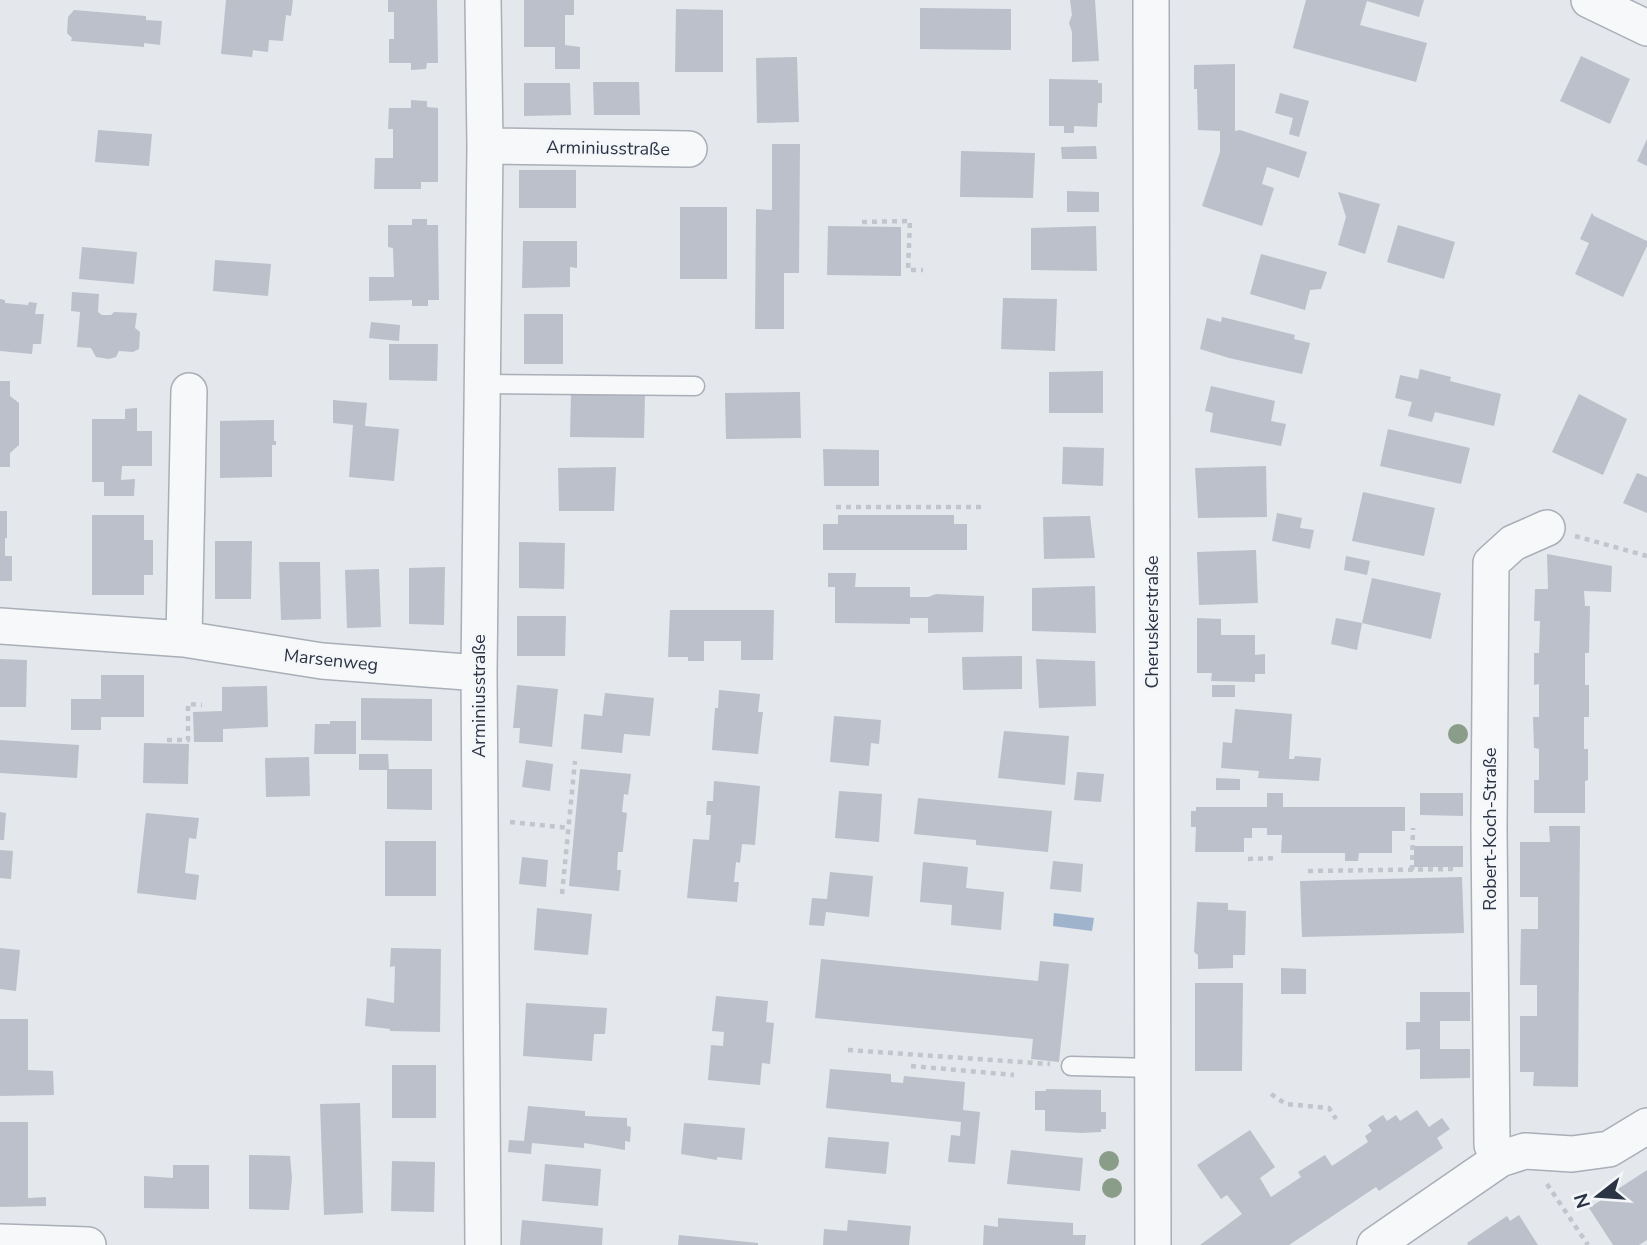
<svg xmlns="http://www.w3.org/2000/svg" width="1647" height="1245" font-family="'Nunito Sans',sans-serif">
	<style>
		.water { fill: #9fb4cc }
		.building { fill: #bbc0ca }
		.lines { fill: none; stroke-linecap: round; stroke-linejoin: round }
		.lane-casing { stroke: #a9aeb7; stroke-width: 21 }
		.street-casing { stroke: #a9aeb7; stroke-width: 38 }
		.path { stroke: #c2c5cb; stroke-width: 4.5; stroke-dasharray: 5 5; stroke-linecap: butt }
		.lane { stroke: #f7f8fa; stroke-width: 18 }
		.street { stroke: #f7f8fa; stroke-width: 35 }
		.tree { fill: #899d89 }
		.labels { text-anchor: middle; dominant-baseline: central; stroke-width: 5; stroke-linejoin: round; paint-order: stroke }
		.street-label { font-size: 18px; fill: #2b3445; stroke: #f4f6f9 }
	</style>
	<rect width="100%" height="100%" fill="#e4e7ec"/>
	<path class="water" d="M1054,913l40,5 -2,13 -39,-5z"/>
	<path class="building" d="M226,0h67l-2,16 -5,-1 -3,26 -14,-1 -1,12 -15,-2 -1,7 -31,-3z
		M388,0h49l1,63h-11l-1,6 -15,1v-7h-22v-24h5v-27h-6z
		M524,0h50v15h-9v30l15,2v22h-25v-22h-31z
		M1070,0h25l4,61 -27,1v-30l-3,-9 3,-8z
		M1306,0h118l-5,17 -52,-16 -7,24 67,18 -11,39 -123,-34z
		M920,8l91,1v41l-91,-1z
		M676,9l47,1v62h-48z
		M74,10l72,6v4l16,1 -2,24 -16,-2v4l-73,-6 1,-3 -5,-5 1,-16z
		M1581,56l49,23 -20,45 -50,-23z
		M797,57l2,65 -42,1 -1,-65z
		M1235,64v67l5,-1 67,22 -8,26 -32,-11 -5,17 12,4 -12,38 -60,-20 18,-54v-21l-22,-1 -1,-41h-3v-24z
		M1049,79l49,1v3h4v20h-4l-1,24 -23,-1v7h-10v-7h-15z
		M593,82h46l1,33h-46z
		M524,83h46l1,32 -47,1z
		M1280,93l29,8 -10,36 -10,-3 4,-16 -18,-5z
		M411,100l16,1v6l11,1v74h-17v7h-47l1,-31h18v-29h-5l1,-21h22z
		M98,130l54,4 -3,32 -54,-4z
		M1647,139v27l-10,-5z
		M772,144h28l-1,129h-15v56h-29l1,-120 16,1z
		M1096,146l1,13h-35l-1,-12z
		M961,151l74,2 -2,45 -73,-1z
		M519,170h57v38h-57z
		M1067,191l32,1v20h-32z
		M1338,192l42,12 -15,50 -27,-9 8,-28z
		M680,207h47v72h-47z
		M1592,213l2,3 53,25v5l-24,51 -48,-23 14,-31 -9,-4z
		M412,219h15v6h11l1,75h-11v6h-16v-6l-43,1v-24h25l-1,-29 -5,-1v-22h24z
		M1398,225l57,17 -11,37 -57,-17z
		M828,226l73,1v49l-74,-1z
		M1096,226l1,45 -66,-1v-42z
		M523,241h54v27l-7,-1v20l-48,1z
		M82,247l55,5 -3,32 -55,-5z
		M1261,254l66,18 -6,17 -11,1 -5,20 -55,-16z
		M215,260l56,4 -3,32 -55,-5z
		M72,292l27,2 -1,18 4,3h9l3,-3 23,1 -2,15 5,4 -1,17 -6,3 -14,-1 -3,6 -7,2 -13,-2 -5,-9 -14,-1 3,-35 -9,-1z
		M1003,298l54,1 -2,52 -54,-2z
		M0,299l5,1v3l23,2 1,-3 8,1 -2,11h9l-3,30h-8l-1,10 -32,-3z
		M524,314h39v50h-39z
		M1222,317l73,18 -1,4 16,4 -8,31 -73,-16 -29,-9 7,-31 14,4z
		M371,322l29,3 -1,16 -30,-3z
		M389,344h49l-1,37 -48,-1z
		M1420,369l31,8 -1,4 51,13 -7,32 -59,-14 -3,10 -24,-6 4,-14 -17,-4 5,-23 18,4z
		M1103,371v42h-54v-41z
		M0,381h10v15l9,7v42l-9,8v14h-10z
		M1211,386l64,15 -4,20 15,3 -5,22 -71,-14 3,-19 -8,-2z
		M800,392l1,46 -75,1 -1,-46z
		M571,394l74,1 -1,43 -74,-1z
		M1579,394l48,25 -24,56 -51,-23z
		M333,400l34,3 -2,23 34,3 -5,52 -45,-4 4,-52 -20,-2z
		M137,408v23h15v35h-30l-1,14 14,-1 -1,17h-30v-14h-12v-63h33v-10z
		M274,420v21h2v4h-4v32l-52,1v-57z
		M1388,429l82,19 -9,36 -81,-18z
		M1063,447l41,1 -1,38 -41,-2z
		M823,449l56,1v36h-55z
		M1266,466l1,51 -69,1 -3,-50z
		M616,467l-2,44h-55l-1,-43z
		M1637,473l10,4v36l-24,-10z
		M1363,492l72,16 -11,48 -72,-15z
		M0,511h7v27h-2v18h7v25h-12z
		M1277,513l25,5 -2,10 14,2 -4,19 -38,-8z
		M92,515h52v25h9v35h-9v20h-52z
		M838,515h116v9h13v26h-144v-26h15z
		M1090,516l5,42 -51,1 -1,-42z
		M215,541h37l-1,58h-36z
		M519,542l46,1 -1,46 -45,-1z
		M1256,550l2,53 -59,2 -2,-53z
		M1547,554l65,12 -1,26 -27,-1 1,15h5l-1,47h-4v32h4v32h-5v32h4v31l-3,1v32h-51v-33h5v-31l-5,-1 -1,-31h6v-33l-5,1v-32h5l1,-32h-6l1,-32h13z
		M1346,556l24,5 -3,14 -23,-5z
		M279,562h41l1,57 -40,1z
		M445,567l-1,58 -35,-1v-56z
		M379,569l2,58 -34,1 -2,-58z
		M828,573h28l-1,14h55v10h18l8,-3 48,2 -1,36 -55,1v-15h-18v6l-75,-1v-36h-7z
		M1372,578l69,15 -10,46 -69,-16z
		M1095,586l1,47 -64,-2v-43z
		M670,610h104l-1,50h-32v-19h-37v20h-16v-4h-20z
		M517,616h49l-1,40h-48z
		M1197,618l24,1v16h34v20l10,-1v20h-10v8l-44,-1 1,-8h-15z
		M1336,618l26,5 -5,27 -26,-6z
		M1022,656v33l-59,1 -1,-33z
		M0,659l27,1 -1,47h-26z
		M1036,659l59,2 1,45 -57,2z
		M101,675h43v42h-43v13h-30v-31h30z
		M517,685l41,4 -6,58 -33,-4 1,-15h-7z
		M1212,685h23v12h-23z
		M267,686l1,41 -45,2v13h-29l-1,-30 29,-1v-24z
		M719,690l41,4 -2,18h5l-5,42 -46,-4 3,-42h3z
		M605,693l49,5 -4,38 -26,-2 -2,19 -41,-4 3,-35 18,2z
		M361,698l71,1v42l-71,-1z
		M1235,709l57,5 -3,45h5l1,-3 26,2 -2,23 -61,-3 1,-7 -38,-3 2,-26 9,1z
		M834,716l47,4 -2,24 -8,-1 -2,23 -39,-4z
		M330,721h26v33h-42l1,-30h15z
		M1004,731l65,5 -4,49 -67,-7z
		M0,740l79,5 -2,33 -77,-5z
		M144,743l45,1 -1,40 -45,-1z
		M359,754h29l1,15h43v41l-45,-1v-39h-28z
		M309,757l1,39 -44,1 -1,-39z
		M526,760l27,4 -3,27 -28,-4z
		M580,769l51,5 -3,21 -4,-1 -2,18 5,1 -4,37v2h-5l-1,18h4l-2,21 -50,-5z
		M1077,772l27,2 -3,28 -27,-2z
		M1216,778l24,1v11h-24z
		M714,781l46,5 -5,59 -13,-1 -2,19 -4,-1 -2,20h5l-2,20 -50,-4 6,-59 16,1 2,-25h-5l1,-14h6z
		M839,791l43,3 -3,48 -44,-4z
		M1267,793h16v14h122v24h-13v22h-33l-1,8h-13v-8h-64l1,-18h-15v-7h-15v10h-8v14h-49l1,-25h-5v-16h5v-4h71z
		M1420,793h43v23l-43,-1z
		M918,798l134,13 -4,41 -72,-7v-5l-62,-6z
		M0,812l6,1 -2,27h-4z
		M146,813l53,5 -3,21 -7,-1 -4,35 14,2 -3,25 -59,-7z
		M1549,826h31l-2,261 -45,-1 1,-14h-14v-56h17v-31h-17l1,-56h17v-32h-18v-55h30z
		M385,841h51v55h-51z
		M1414,846h49v21h-49z
		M0,850l13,1 -2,28 -11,-1z
		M522,857l26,3 -2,27 -27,-3z
		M1053,861l30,3 -2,28 -31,-3z
		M923,862l45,5 -2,21 38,4 -3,38 -50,-5 1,-20 -32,-3z
		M830,872l43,4 -4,41 -43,-5 -2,14 -15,-1 3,-27 15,1z
		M1462,877l2,56 -162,4 -2,-56z
		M1197,902l31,1v7l18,1 -1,44h-12v13l-35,1v-14l-4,-3z
		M537,908l55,6 -4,41 -54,-5z
		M0,948l20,2 -4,41 -16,-2z
		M391,948l50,1 -1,83 -50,-1v-2l-25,-3 2,-28 27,5 1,-37 -5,1z
		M821,959l217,22 2,-20 29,3 -10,98 -28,-3 2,-20 -218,-21z
		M1281,968l25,1v25h-25z
		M1195,983h48l-1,88h-47z
		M1420,992h50v29h-30v28h30v29l-50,1v-30l-14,1v-28h14z
		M716,996l52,5 -2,21 8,1 -4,41 -8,-1 -2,22 -52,-5 3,-35 12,1 1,-14 -12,-1z
		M526,1003l81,5 -2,26h-11l-2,27 -69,-5z
		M0,1019h28v51l25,1 1,24 -54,1z
		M392,1065h44v53h-44z
		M830,1069l61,5v8l12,1 1,-7 61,6 -2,28 17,2 -5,52 -27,-2 3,-27 9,1 1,-14 -135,-14z
		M1046,1089l55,1v22h5v17h-5v3l-19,1 -37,-2v-21h-10v-19h11z
		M360,1103l3,110 -39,2 -4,-111z
		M528,1106l57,5v5l42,2v8l4,1 -1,15 -5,-1v9l-41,-7v5l-52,-5 -1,11 -23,-2 1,-12 15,1z
		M1417,1110l12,17 13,-9 8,11 -13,9 6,10 -64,43 -3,-4 -87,58h-89l42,-31 -15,-19 -6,4 -24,-34 53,-35 25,37 -15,11 11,19 30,-20 -3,-5 27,-17 7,11 36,-24 -3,-6 7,-5 -4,-6 15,-10 4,6 9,-6 4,6z
		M0,1122h28v76l18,-1v9l-46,1z
		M684,1123l61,5 -3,32 -25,-3v3l-36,-6z
		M828,1137l61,5 -3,32 -61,-6z
		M1011,1150l72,8 -3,33 -73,-7z
		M249,1155l41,1 2,22 -3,32 -40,-1z
		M392,1161l43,1 -1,50 -43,-1z
		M545,1164l56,5 -3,37 -56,-5z
		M173,1165h36v44l-65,-1v-32l29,2z
		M1647,1170v70l-8,5h-26l-24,-37z
		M1519,1215l19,30h-70l-1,-2 40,-27 3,5z
		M998,1218l75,5v12h13l-1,10h-102l1,-20 14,2z
		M522,1220l81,8 -1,17h-82z
		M848,1220l63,6 -2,19h-86l1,-16 23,2z
		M679,1235l79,8v2h-80z"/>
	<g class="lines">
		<g class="lane-casing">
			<path id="lane" d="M482,384l213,2
				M1071,1066l82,2"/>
		</g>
		<g class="street-casing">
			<path id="street" d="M1151,0l2,1245
				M1589,0l58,28
				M485,146l204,3
				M0,626l184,13 138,22 157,12
				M184,639l5,-248
				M1500,1159l-8,-14 -3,-317 2,-265 22,-20 34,-15
				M0,1242l88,3
				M483,1245l-4,-572 6,-527 -2,-146
				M1375,1245l125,-86 25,-8 47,3 37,-5 38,-23"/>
		</g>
		<path class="path" d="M862,222l48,-1 -2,49h15
			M836,507h148
			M1575,536l72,20
			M167,740h21v-36l14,1
			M510,822l59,6
			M1248,859l28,-1
			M1412,870l1,-42
			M1308,871l149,-2
			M562,894l13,-133
			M848,1050l202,14
			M911,1066l103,9
			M1271,1094l15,10 43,4 7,11
			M1547,1184l41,61"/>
		<use href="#lane" class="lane"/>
		<use href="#street" class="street"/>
	</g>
	<g class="tree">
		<circle cx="1458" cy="734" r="10"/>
		<circle cx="1109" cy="1161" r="10"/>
		<circle cx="1112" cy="1188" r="10"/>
	</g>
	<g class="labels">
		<g class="street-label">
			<text transform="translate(608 148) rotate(1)">Arminiusstraße</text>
			<text transform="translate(1152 622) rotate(-90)">Cheruskerstraße</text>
			<text transform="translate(331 660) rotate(6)">Marsenweg</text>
			<text transform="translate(479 696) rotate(-90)">Arminiusstraße</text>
			<text transform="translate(1490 829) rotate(-90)">Robert-Koch-Straße</text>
		</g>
	</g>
	<g transform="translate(1598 1196) rotate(253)" stroke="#f4f6f9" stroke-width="5" paint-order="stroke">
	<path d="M0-5L12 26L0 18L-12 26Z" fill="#2b3445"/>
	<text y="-10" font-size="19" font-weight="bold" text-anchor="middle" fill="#2b3445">N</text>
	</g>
</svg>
